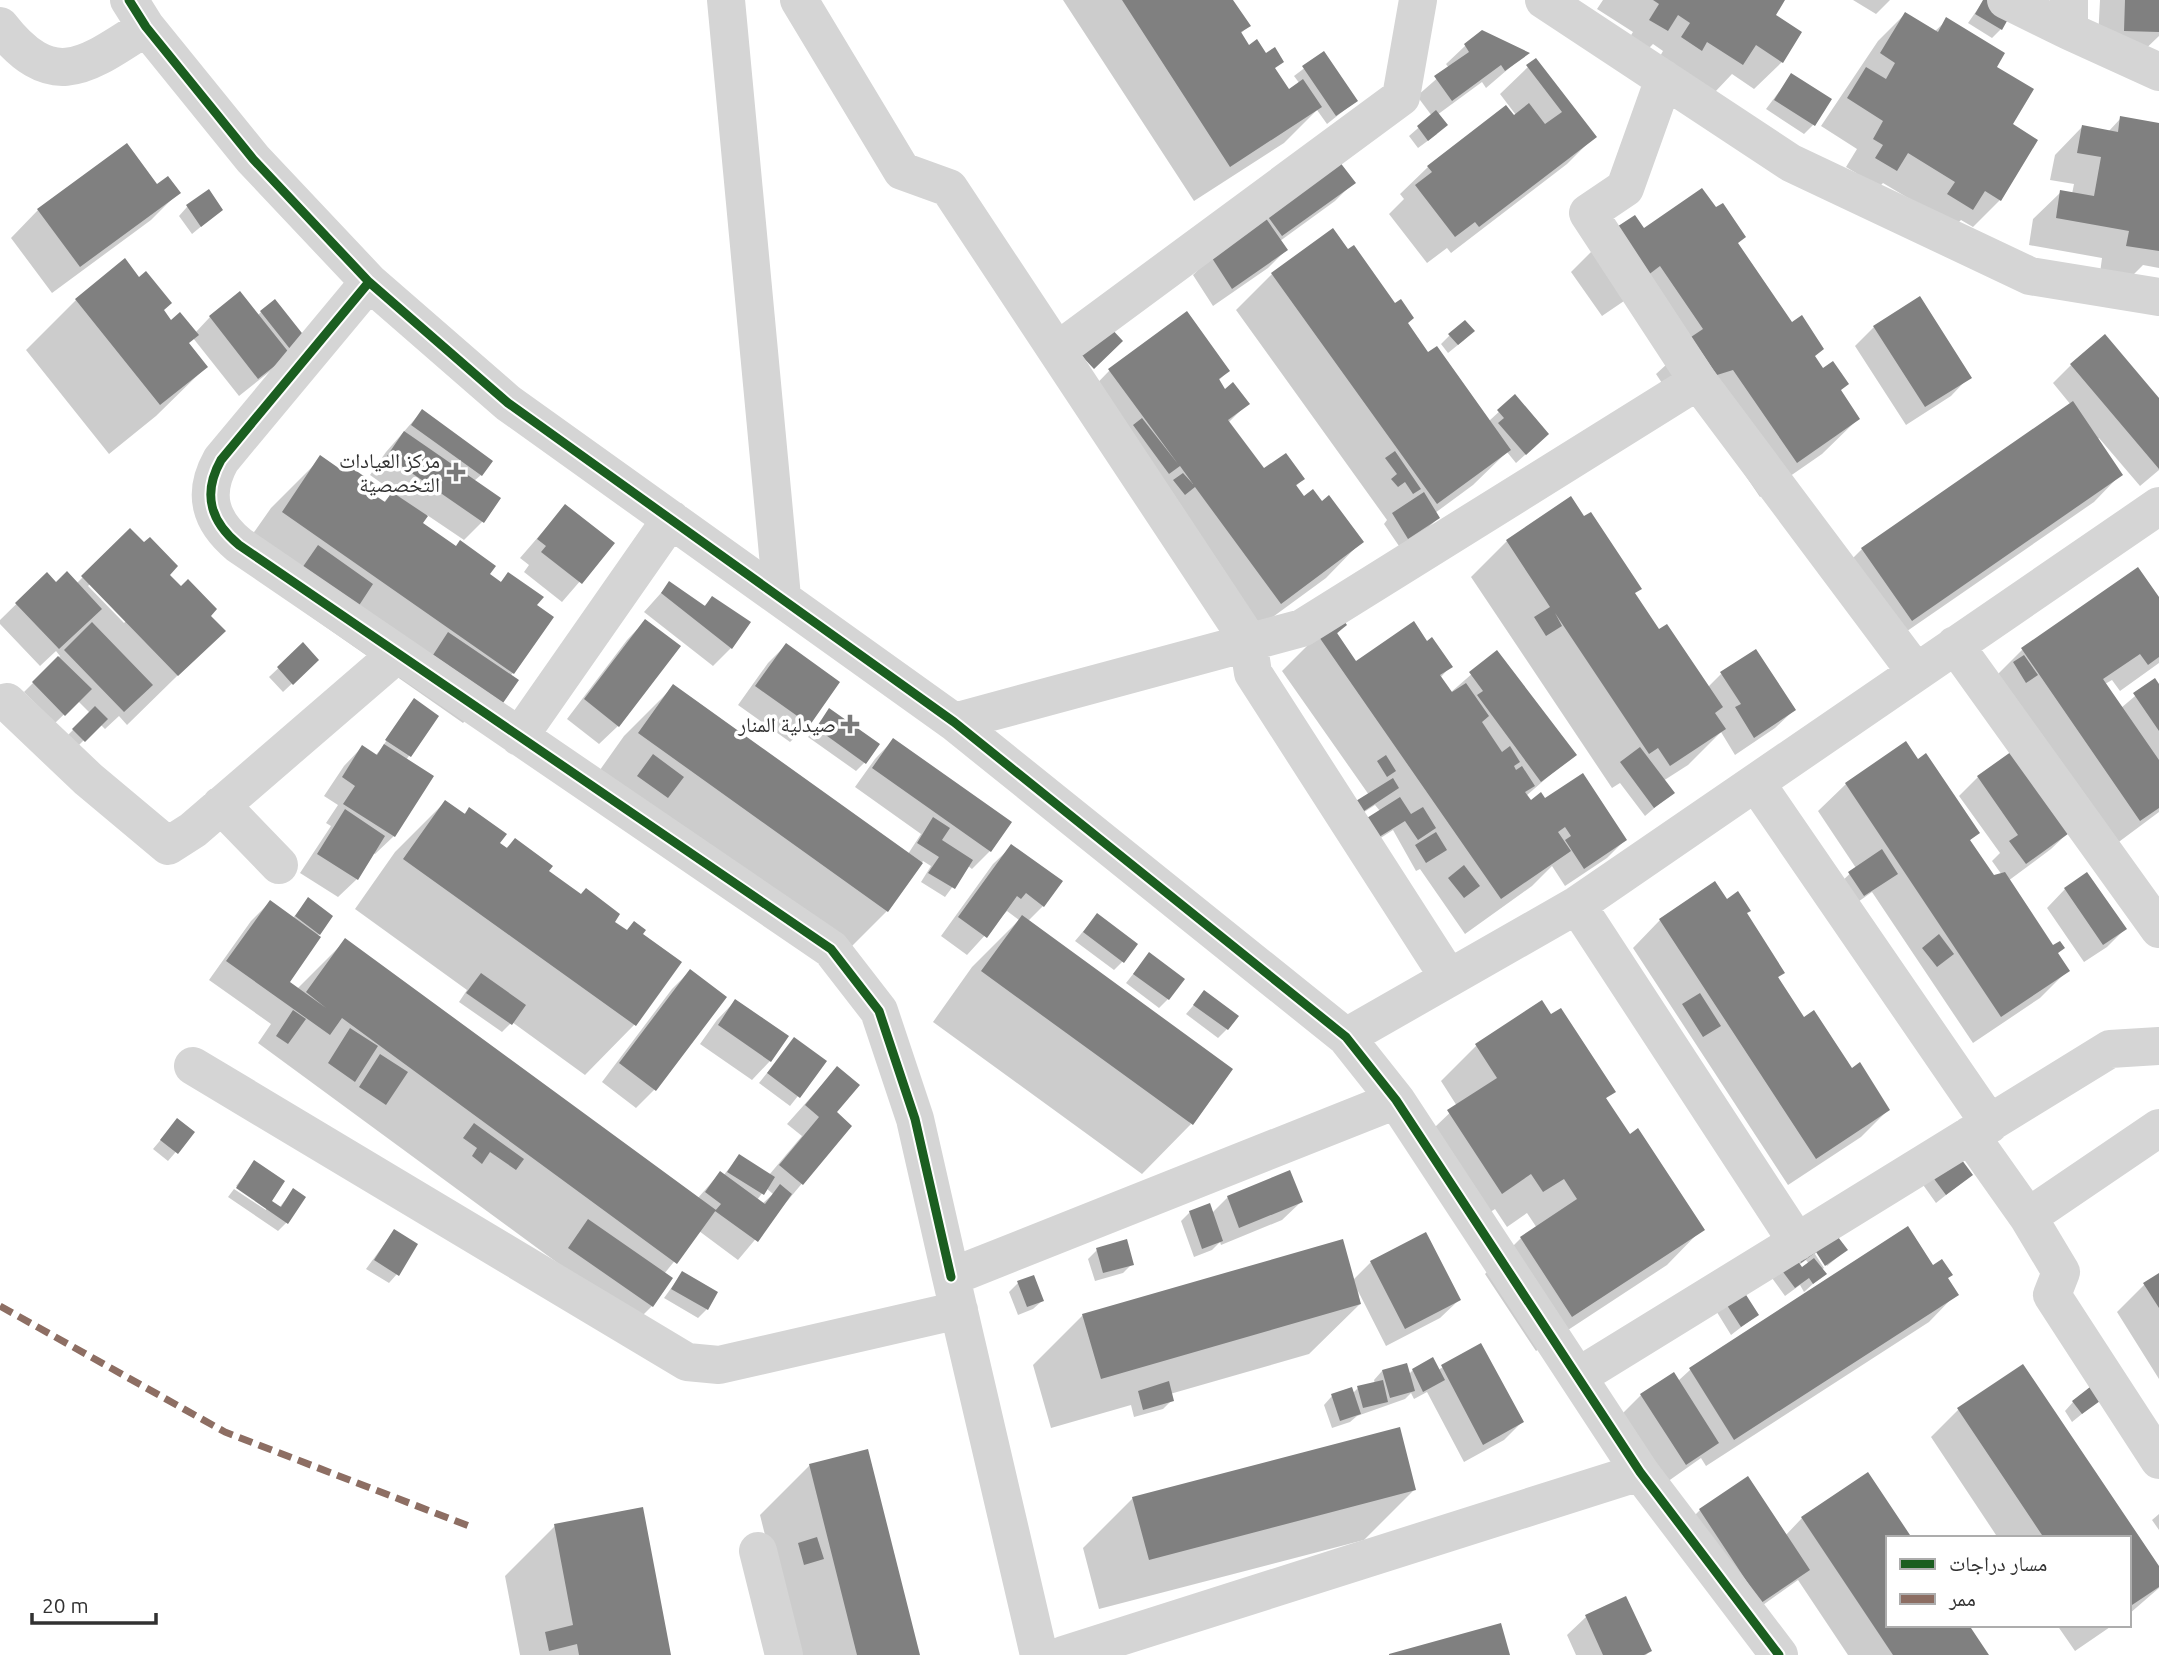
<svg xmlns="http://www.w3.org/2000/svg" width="2159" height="1655" font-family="Ubuntu,'Noto Naskh Arabic',sans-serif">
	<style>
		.shadow { fill: #0003; fill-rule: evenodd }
		.building { fill: #808080 }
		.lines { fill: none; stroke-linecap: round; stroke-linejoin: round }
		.minor { stroke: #d5d5d5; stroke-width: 38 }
		.quiet { stroke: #8d6e63; stroke-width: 7; stroke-dasharray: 14 7; stroke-linecap: butt }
		.cycleway-casing { stroke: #fff; stroke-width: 13 }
		.cycleway { stroke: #1b5e20; stroke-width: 9 }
		.poi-dot { fill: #797979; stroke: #fff; stroke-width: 2.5 }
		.labels { text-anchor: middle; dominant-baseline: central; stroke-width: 7; stroke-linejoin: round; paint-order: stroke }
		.poi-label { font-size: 21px; fill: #313131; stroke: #fff; text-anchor: end }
	</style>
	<rect width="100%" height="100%" fill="#fff"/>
	<path class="shadow" d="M1063,0h168l18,26 -9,8 8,13 26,22 14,23 12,-8 -6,-8 29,-22 33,47 -29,23 -10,-14 -33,33 -90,58z
		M1603,0h180l-10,16 9,46 -28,27 -22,-15 -17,18 -60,-27 8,-14 -10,-7 -14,14 -16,-10 10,-16 -36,-23z
		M1853,0h37l-14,14z
		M1984,0l17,29 -9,9 -24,-15z
		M2100,0h59v36l-24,23 -38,-1z
		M1905,14l29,18 13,-12 63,105 -10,75 -27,27 -12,-7 -17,16 -16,-26 -45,-27 -15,15 -12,-25 -10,-6 11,-18 -36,-23 57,-85z
		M1482,33l45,20 -41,35 -4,-6 -45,33v19l-19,14 -9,-12 23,-20 -15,-20 32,-28 -3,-4 19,-18z
		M1528,67l66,70 -27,27 -116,89 -4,-5 -20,15 -38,-49 15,-15 -4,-5 28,-27 77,-60 8,10 3,-2 -16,-21z
		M1791,76l22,49 -9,9 -38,-25z
		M2121,118l38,7v143l-16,-3 -13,13 -30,-5 2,-15 -73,-13 4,-26 28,-27 11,2 2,-10 -24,-4 5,-25 27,-28 26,5z
		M1353,183l-18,18 -55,40 6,9 -18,18 -55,38 -20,-31 18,-18 56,-42z
		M157,187l21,6 -27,27 -99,73 -41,-55 27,-28z
		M187,207l34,3 -29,24 -13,-18z
		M1644,230l92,14 122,175 -36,35 -62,43 -63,-93 -17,6 -24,-36 11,-10 -43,-63 -22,15 -31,-44 36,-36z
		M1272,274l134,49 22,31 61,67 26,-24 23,46 -22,20 -9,-11 -34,33 -38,28 3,5 -9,9 -30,19 -15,-22 3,-4 -151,-210z
		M1919,299l50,78 -18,19 -45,29 -51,-79 19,-19z
		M76,300l86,11 9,11 24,11 15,-16 47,-1 4,-4 46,30 -68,54 -46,-58 -6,6 19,23 -50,49 -47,38 -83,-104z
		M1450,335l14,5 -16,13 -7,-9z
		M2071,365l88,36v69l-19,16 -41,-48 -2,2 24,34 -27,28 -210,145 -49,-71 27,-27 209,-144 -18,-22z
		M1109,371h119l-10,10 7,10 22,13 -19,19 36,48 39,8 -8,8 9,11 57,44 -35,36 -82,60 -170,-231z
		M422,411l59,64 -7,6 25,17 -17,24 -18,18 -37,-25 -7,8 80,60 8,-9 27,32 -22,67 -50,50 -230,-161 38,-54 50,-50 62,45 11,-11 -24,-17 16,-23z
		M565,506l48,37 -51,59 -38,-30 5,-7 -9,-7z
		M130,530l37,45 56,56 -96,94 -8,-9 -14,13 -5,-5 -25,25 -11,-10 26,-26 -12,-12 -23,22 -31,-31 36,-36 -4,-5 -16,15 -40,-42v-4l47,-46 9,10h20zM91,583l36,37 -3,3 -36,-37z
		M1507,541l127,53 25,37 48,57 14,-14 73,36 -19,18 -40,27 -14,-23 -33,33 -25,16 9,12 -27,23 -25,-33 -8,5 -141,-211z
		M669,584l34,23 10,-9 18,50 -18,18 -69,-54z
		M2159,600v63l-39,28 -8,-11 -7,4 16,24 33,-28 5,7v125l-47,35 -117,-170 27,-27z
		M645,621l33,25 -60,80 -19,18 -32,-25 60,-79z
		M1345,625l-9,10 19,29 72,-21 23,24 -10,11 10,15 47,-41 77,102 -48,42 4,7 15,-2 80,39 -18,18 -42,28 -13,-20 -20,20 -67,48 -45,-65 -4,2 -23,-41 -31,20 18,-39 -5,-6 -26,17 20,-27 -87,-124 36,-36z
		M303,645l14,15 -34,32 -14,-15z
		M786,645l23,79 -19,18 -52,-37 30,-42z
		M674,686l234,168 13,-20 -66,-47 20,-28 18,-19 97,111 -18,18 -4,-3 -23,31 -24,-15 10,-16 -8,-5 -36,50 -50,50 -247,-177 34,-48z
		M414,701l23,16 -31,43 -12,76 -19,18 -2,-1 -16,26 -19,18 -38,-24 31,-47 -5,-3 12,-18 -14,-9 20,-30 18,-19 13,9 5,-6z
		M829,711l36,51 -9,9 -48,-34z
		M2015,752l55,79 -19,18 -43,32 59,90 -27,27 -67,45 -101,-151 -17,12 -14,-22 15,-14 -38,-57 28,-27 132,49 -9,8 24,36 9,-2 -10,-14 8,-8 -41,-57 19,-19z
		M445,802l18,13 6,-6 36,40 10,-9 32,31 66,51 13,9 15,3 38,28 -45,63 -49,50 -73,-53 -10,10 -43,-30 8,-12 -112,-81 40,-57z
		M1012,846l31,60 -15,15 163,203 -49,50 -209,-152 39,-55 47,-47 -12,-9 -40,44 -26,-19 52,-72z
		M2065,889l60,40 -18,18 -23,15 -37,-54z
		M308,900l11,34 -32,48 10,7 48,-48 352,258 23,-26 3,3 16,-20 30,19 33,-39 -15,-12 50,-56 -3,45 16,13 -112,134 -39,-29 -35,43 -12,32 -18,18 -79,-63 -297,-218 13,-19 -62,-44 42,-59 19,-19 22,17zM766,1188l7,6 -11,10 -5,-4z
		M1727,902l18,12 38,58 -6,7 27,41 84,90 -27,27 -73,48 -155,-237 27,-28z
		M1097,915l26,46 -9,9 -39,-29z
		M1149,954l19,45 -9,9 -33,-25z
		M690,971l-36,119 -18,18 -34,-26 70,-93z
		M1204,993l23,36 -9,9 -32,-24z
		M735,1001l35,60 -18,19 -52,-36 17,-24z
		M1551,1017l62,74 -8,8 24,37 73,93 -35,36 -131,86 -51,-77 36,-36 16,-10 -10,-15 -20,14 -12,-18 -29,19 -53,-80 44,-42 -16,-25 35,-35z
		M794,1039l31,23 -35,44 -31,-23z
		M169,1130l23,3 -24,28 -15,-12z
		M1956,1154l15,21 -35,28 -15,-21z
		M254,1163l15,38 10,7 14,-18 -6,32 -9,9 -50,-34 6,-8 32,21v-4l-30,-20z
		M1228,1197l73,5 -19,18 -61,25 -1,-3 -8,8 -18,7 -13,-36 9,-9 21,2z
		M1908,1229l25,38 14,12 9,15 -27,28 -223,144 -5,-8 -34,24 -44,-69 18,-18 37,-14 12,-11z
		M394,1231l3,43 -8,9 -23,-14z
		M1814,1243l32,7 -19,16 -10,-15 -2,3 9,14 -3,2 3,4 -20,18 -4,-7 -15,11 -13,-18zM1806,1260l3,4 -7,5 -3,-4z
		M1097,1250l35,14 -9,9 -28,8 -7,-22z
		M1371,1262l88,38 -19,18 -54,28 -28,-55 2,13 -51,50 -139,40 2,6 -9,9 -29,8 -3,-12 -80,23 -18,-63 50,-50 270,-35z
		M682,1273l25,36 -9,9 -34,-20z
		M2159,1275v104l-42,-67 27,-27z
		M1018,1283l24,18 -9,8 -15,6 -9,-23z
		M1740,1289l17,26 -26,20 -16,-26z
		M1481,1346l41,76 -18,18 -40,22 -37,-70 -13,7 -3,-6 -6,6 -48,17 -7,6 -18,6 -8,-23 8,-9 21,-3 5,-5 17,-4 -1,-4 8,-9 27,3 4,-4h25z
		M2023,1366l136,203v19l-30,26v-76h-131l-67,-101 27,-27z
		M2098,1401l-26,21 -7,-11 8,-9z
		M810,1465l108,190h-123l-35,-140z
		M1747,1479l38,57 17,-18 86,20v87l99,30h-139l-50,-75 -56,40 -61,-91 19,-19z
		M1414,1490l-50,50 -265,69 -16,-61 50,-50z
		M2159,1514v16l-7,-10z
		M555,1526l114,129h-149l-15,-79z
		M1625,1598l25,53 -4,4h-70l-9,-20 19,-18z
		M2057,1625h56l-38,26z"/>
	<path class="building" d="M1122,0h111l18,26 -10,6 8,13 8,-6 9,14 9,-6 9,15 -9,6 14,21 14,-10 19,28 -92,60z
		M1653,0h132l-9,15 26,17 -19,31 -27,-18 -13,20 -36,-23 -5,9 -21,-14 9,-14 -12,-8 -10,16 -19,-11 10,-16z
		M1983,0h8l21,12 -10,18 -27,-16z
		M2125,0h34v32l-35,-1z
		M1905,12l33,20 8,-15 59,36 -8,14 37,22 -21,35 25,16 -37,61 -16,-10 -12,19 -26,-16 8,-12 -47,-29 -11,18 -22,-13 8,-13 -10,-6 10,-18 -36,-23 19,-31 20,12 9,-16 -15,-10z
		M1482,30l48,23 -25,18 -4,-6 -49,36 -18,-25 35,-24 -5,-8z
		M1324,51l34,50 -22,15 -34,-50z
		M1536,58l61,79 -118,90 -4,-5 -20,15 -40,-52 17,-13 -5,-6 79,-61 8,10 15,-12 16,21 17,-12 -36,-47z
		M1791,73l41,26 -17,27 -41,-26z
		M1436,110l12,15 -20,16 -11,-15z
		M2120,116l39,7v128l-33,-5 3,-15 -73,-13 4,-28 34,6 7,-39 -24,-4 5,-28 36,7z
		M127,143l30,41 11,-8 13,17 -101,74 -43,-58z
		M1339,161l17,22 -74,53 -16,-22z
		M1702,188l14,19 7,-4 23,34 -8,6 54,79 10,-7 22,34 -9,7 8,12 10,-7 16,23 -8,6 19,29 -63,44 -64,-93 -16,5 -26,-38 12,-8 -43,-63 -21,16 -33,-48 29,-19 9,13z
		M209,189l14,21 -22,17 -15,-22z
		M1265,217l23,33 -56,39 -22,-34z
		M1333,228l15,21 6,-4 41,58 6,-4 13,19 -6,5 20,29 9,-6 74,104 -74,54 -166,-231z
		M125,258l14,19 7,-6 26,32 -8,7 7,10 9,-8 19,23 -10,8 19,24 -48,38 -85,-106z
		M240,291l50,63 -32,25 -49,-63z
		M1920,296l52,82 -47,29 -52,-81z
		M275,299l34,43 -15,12 -34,-43z
		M1187,311l43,60 -11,8 6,10 8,-7 17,22 -22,16 36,48 22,-15 19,26 -9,6 8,11 9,-7 9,12 7,-6 35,47 -83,62 -86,-117 -10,8 -12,-15 10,-7 10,11 -13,-18 -11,8 -36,-49 9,-7 36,46 -70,-95z
		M1465,320l10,11 -17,14 -10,-11z
		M1108,325l15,16 -29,28 -15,-16z
		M2105,334l54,64v71l-89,-105z
		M1515,394l34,40 -23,21 -28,-32 6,-5 -7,-8z
		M2073,401l50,74 -211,146 -51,-73z
		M422,409l71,52 -11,15 -71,-51z
		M404,431l97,67 -17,25 -97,-67z
		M1395,451l26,38 -8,5 -8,-12 -7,5 -7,-8 6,-5 -12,-16z
		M320,455l20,14 5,-6 33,23 -5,8 12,8 7,-10 36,24 -5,7 33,23 4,-6 36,26 -6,8 11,8 7,-10 36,25 -7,8 17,12 -40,57 -232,-162z
		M1424,492l16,26 -32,21 -16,-26z
		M1571,496l13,20 7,-4 51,77 -7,4 24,36 8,-5 56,83 -8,6 11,16 -56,37 -12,-18 -9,6 -94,-141 7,13 -16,10 -12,-19 16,-10 -44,-67z
		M565,504l50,39 -33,41 -41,-32 5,-6 -9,-7z
		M130,528l14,14 6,-5 28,29 -8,9 11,11 7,-7 29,30 -6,7 15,15 -48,45 -97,-100z
		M318,545l55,39 -15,23 -56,-39z
		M2138,567l21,30v60l-11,8 -8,-11 -37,25 56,81v48l-19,13 -119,-173z
		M67,571l35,38 -43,40 -44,-46 32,-31 9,10z
		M669,581l36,25 7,-10 39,26 -19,27 -71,-56z
		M1341,617l6,8 -10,8 19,28 58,-40 13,20 5,-4 21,30 -13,8 12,17 14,-9 23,33 -7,6 20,30 8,-6 10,16 -6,4 2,4 6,-4 13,20 -10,6 6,8 10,-8 4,6 38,-25 44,67 -43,29 -19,-29 6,-4 -6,-9 -7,5 13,19 -70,48 -184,-265z
		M645,619l36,27 -62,81 -35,-28z
		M92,622l61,63 -29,27 -60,-62z
		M448,632l71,48 -16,23 -70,-48z
		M303,642l16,18 -26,25 -16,-18z
		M786,643l54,39 -30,43 -55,-39z
		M1756,649l40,61 -42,28 -19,-31 6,-3 -21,-32z
		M1497,650l80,105 -36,27 -64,-87 6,-4 -14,-19z
		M2024,655l14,20 -12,8 -13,-21z
		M58,656l34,33 -27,27 -33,-34z
		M2155,678l4,6v47l-26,-38z
		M673,684l250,179 -35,49 -250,-179z
		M414,698l25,18 -28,41 -26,-17z
		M95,706l13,13 -23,23 -13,-13z
		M829,708l51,36 -14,20 -50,-36z
		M893,738l119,84 -21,30 -119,-84z
		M1906,741l12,18 8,-6 54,80 -10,7 24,35 11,-3 48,73 7,-4 5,7 -7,5 12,18 -69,46 -156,-234z
		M384,744l50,32 -39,61 -52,-33 12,-18 -13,-9 20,-32 15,10z
		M1640,747l35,46 -21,15 -34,-46z
		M2015,749l57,82 -46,33 -17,-23 9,-6 -41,-59z
		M653,754l31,23 -16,21 -31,-22z
		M1386,755l10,16 -9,6 -10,-16z
		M1393,778l6,10 -41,27 -7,-11z
		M1400,797l11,17 12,-7 13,21 -18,12 -13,-19 -34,21 -12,-19z
		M445,800l20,14 4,-7 38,27 -7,9 7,5 8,-10 38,28 -4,5 32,23 5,-6 34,26 -5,8 12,8 7,-9 12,9 -3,4 39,28 -46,64 -233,-167z
		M345,809l40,27 -27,44 -41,-26z
		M933,817l17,11 -8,12 31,20 -18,29 -27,-16 11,-16 -22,-14z
		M1436,832l11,18 -21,13 -11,-18z
		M1011,844l52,37 -19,26 -18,-14 -5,6 -4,-3 -30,42 -29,-21z
		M1882,849l16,25 -34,22 -16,-24z
		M1464,865l16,21 -16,12 -16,-20z
		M2087,872l40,57 -24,16 -39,-57z
		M1715,881l12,18 11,-8 13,20 -4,2 38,60 -7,4 26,40 10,-7 38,58 8,-6 30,48 -74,49 -157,-240z
		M308,897l25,19 -13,19 -25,-19z
		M270,900l51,37 -31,45 36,26 -20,-16 39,-54 371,272 -39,54 -335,-246 -12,17 -104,-74z
		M1097,913l41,31 -14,19 -41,-31z
		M1022,915l211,154 -40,56 -212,-154z
		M1939,934l15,20 -17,13 -15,-19z
		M1149,952l36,27 -16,21 -36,-26z
		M690,969l37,28 -71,94 -37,-28z
		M481,973l45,32 -14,20 -46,-32z
		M1204,990l35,26 -11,14 -35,-25z
		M1700,993l21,33 -18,11 -21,-33z
		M735,999l54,37 -18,26 -53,-37z
		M1542,1000l9,14 10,-6 55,84 -10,6 24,36 8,-6 67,102 -133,87 -52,-80 57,-38 -13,-20 -21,13 -12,-18 -29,20 -55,-84 50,-32 -22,-34z
		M293,1010l13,9 -18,25 -12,-8z
		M350,1028l28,18 -23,36 -27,-19z
		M794,1037l33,24 -27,37 -33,-25z
		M380,1054l28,18 -22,33 -27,-18z
		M837,1066l23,19 -23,27 15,14 -49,59 -24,-20 40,-48 -14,-12z
		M177,1118l18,14 -17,22 -18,-14z
		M474,1123l50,36 -8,11 -26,-18 -8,12 -10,-8 5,-8 -14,-10z
		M1956,1152l17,23 -27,20 -17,-23z
		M739,1154l36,23 -11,18 -37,-23z
		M254,1160l31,21 -13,20 9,6 12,-19 13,9 -18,27 -52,-36z
		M1290,1170l13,32 -64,26 -12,-32z
		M720,1171l45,33 15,-20 12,10 -34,48 -43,-31 6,-7 -16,-12z
		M1210,1203l13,38 -21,8 -13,-38z
		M588,1219l85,59 -20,29 -85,-59z
		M1908,1226l25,39 9,-6 11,16 -5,3 11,17 -225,145 -45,-72z
		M394,1229l24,15 -19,32 -25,-16z
		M1426,1232l35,68 -56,29 -35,-68z
		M1838,1237l10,13 -23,16 -9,-14 -15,11 -6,-9z
		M1127,1239l7,26 -31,8 -7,-25z
		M1343,1239l18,65 -260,75 -19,-65z
		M1795,1257l7,10 12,-9 13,16 -14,10 -4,-6 -14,10 -15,-20z
		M682,1271l36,21 -10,18 -37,-21z
		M2159,1273v35l-16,-25z
		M1034,1275l10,26 -17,6 -10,-26z
		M1741,1287l18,28 -18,12 -18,-28z
		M1481,1343l43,79 -41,23 -42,-80z
		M1433,1357l12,23 -22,12 -11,-23z
		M1407,1363l8,28 -25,7 -8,-28z
		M2023,1364l136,202v21l-30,20v-69h-85l-87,-130z
		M1674,1372l45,71 -33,22 -46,-71z
		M1383,1380l5,22 -25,6 -6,-22z
		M1169,1381l5,20 -31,9 -5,-19z
		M1352,1387l9,27 -21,7 -9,-27z
		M2090,1387l10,14 -18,13 -10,-13z
		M1400,1427l16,63 -267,70 -17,-63z
		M868,1449l52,206h-63l-48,-191z
		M1868,1472l44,66h-24v87h81l20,30h-96l-92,-138z
		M1748,1476l62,94 -49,33 -62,-94z
		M643,1507l28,148h-92l-2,-11 -28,7 -4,-19 28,-7 -19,-101z
		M817,1537l7,22 -20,6 -6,-22z
		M1626,1596l26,55 -8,4h-41l-18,-40z
		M1501,1623l9,32h-121v-1z"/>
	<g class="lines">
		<path class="minor" d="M129,0l17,27 107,132 116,123 139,121 446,319 392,315 50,63 244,372 139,183
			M726,0l56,597
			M799,0l103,171 47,17 299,452 5,33 196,305
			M1544,0l247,163 239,113 129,21
			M2006,0l63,31
			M2069,0v31l90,41
			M0,26c53,68 87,39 146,1
			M1664,79l-39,109 -37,25 110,168 217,290
			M369,282l-148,178c-19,34 -11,61 18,85l592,404 48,62 36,108 36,158
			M1057,351l344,-254 17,-97
			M1955,645l204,284
			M7,702l81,77 80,67 25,-16 204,-176
			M954,722l348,-94 396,-247
			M519,737l152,-218
			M1756,783l234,341
			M221,805l58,60
			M1577,905l220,337
			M1346,1037l231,-132 582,-399
			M193,1066l494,296 32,3 240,-55
			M1970,1135l58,82 131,-89
			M2028,1217l33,55 -9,23 107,165
			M1579,1376l531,-327 49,-3
			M758,1551l26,104
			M1039,1655l-88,-378 445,-177
			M1063,1655l577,-183"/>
		<path class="quiet" d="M0,1306l225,126 244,94"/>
		<g class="cycleway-casing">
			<path id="cycleway" d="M129,0l17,27 107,132 116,123 139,121 446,319 392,315 50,63 244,372 139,183
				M369,282l-148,178c-19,34 -11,61 18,85l592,404 48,62 36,108 36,158"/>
		</g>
		<use href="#cycleway" class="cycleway"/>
	</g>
	<g class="poi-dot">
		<path d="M452.5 461.5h7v7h7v7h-7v7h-7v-7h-7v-7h7z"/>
		<path d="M846.5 713.5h7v7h7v7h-7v7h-7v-7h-7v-7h7z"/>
	</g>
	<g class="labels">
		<g class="poi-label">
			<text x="440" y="460">مركز العيادات<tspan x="440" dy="24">التخصصية</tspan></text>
			<text x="836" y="724">صيدلية المنار</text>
		</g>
	</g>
	<rect x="1886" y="1536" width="245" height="91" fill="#ffffff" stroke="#adadad" stroke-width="2"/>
	<rect x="1900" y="1559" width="35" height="10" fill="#1b5e20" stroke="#adadad" stroke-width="2"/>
	<text x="1949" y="1571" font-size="21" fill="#313131">مسار دراجات</text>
	<rect x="1900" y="1594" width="35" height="10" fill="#8d6e63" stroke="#adadad" stroke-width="2"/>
	<text x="1949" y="1606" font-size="21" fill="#313131">ممر</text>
	<path d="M32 1613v10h124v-10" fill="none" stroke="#313131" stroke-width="3.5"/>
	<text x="42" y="1613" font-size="21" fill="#313131" stroke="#ffffff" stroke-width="5" paint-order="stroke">20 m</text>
</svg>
